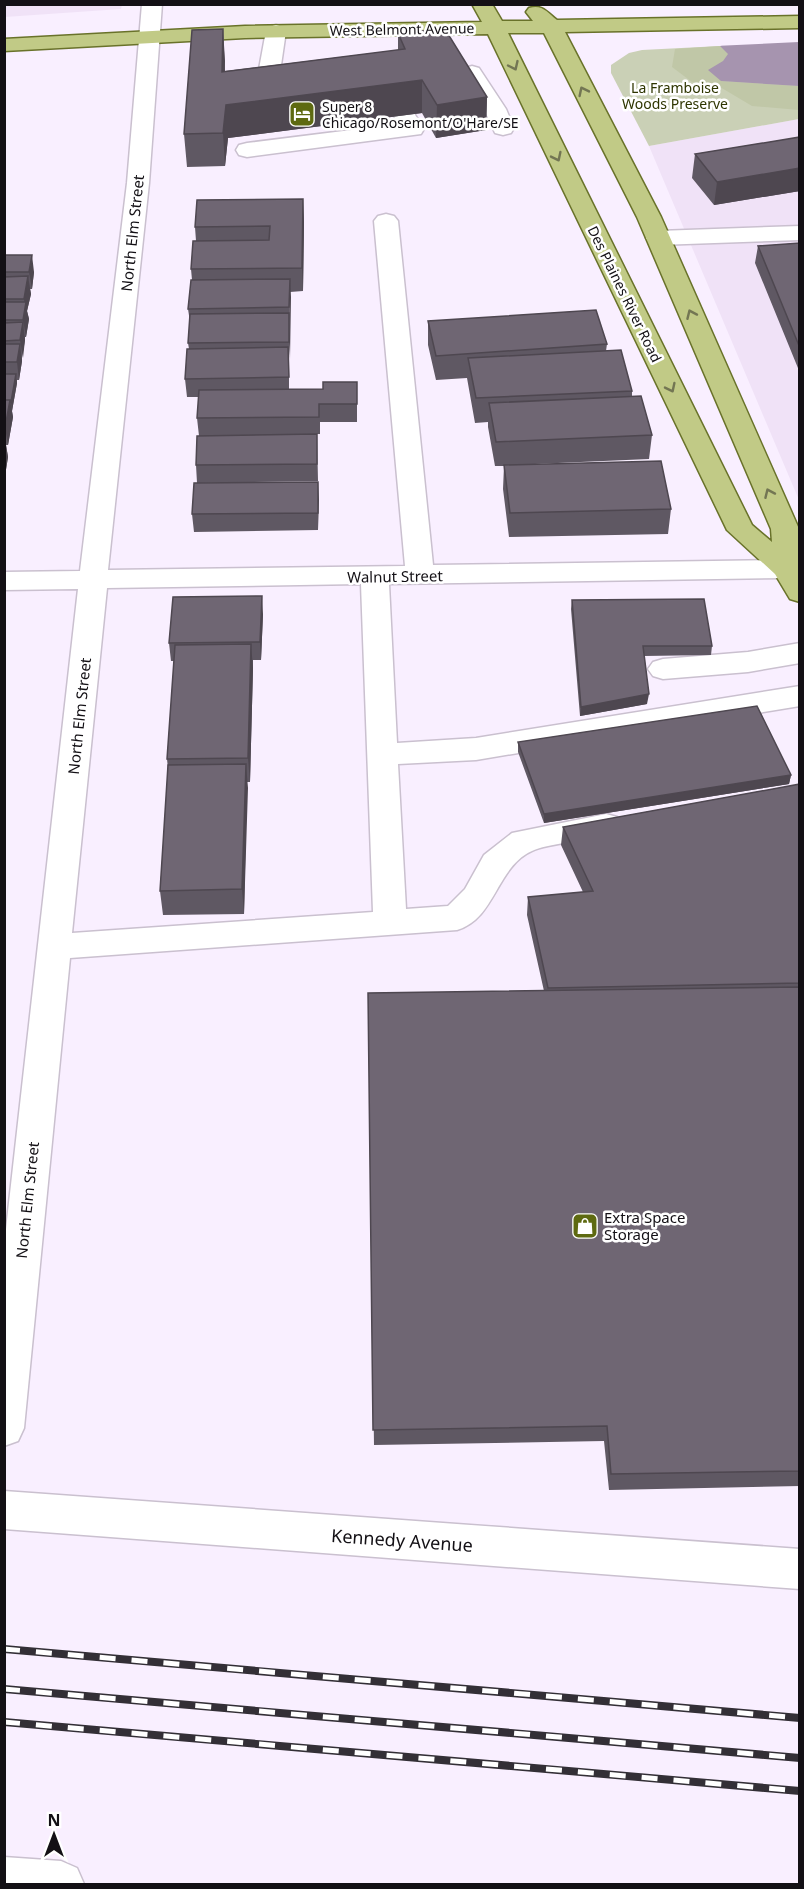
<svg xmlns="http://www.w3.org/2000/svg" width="804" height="1889" font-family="'Noto Sans',sans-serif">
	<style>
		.built { fill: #f0e2f7 }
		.green { fill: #cad0b6 }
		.forest { fill: #c0c7a7 }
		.water { fill: #a694af }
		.pier { fill: #f9efff }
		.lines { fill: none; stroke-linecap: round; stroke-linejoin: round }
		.minor-casing { stroke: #cac0cf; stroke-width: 3 }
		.major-casing { stroke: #69722a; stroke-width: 3 }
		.minor { fill: #fff; fill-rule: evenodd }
		.major { fill: #c1ca86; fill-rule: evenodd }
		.rail-casing { stroke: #332f36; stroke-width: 8 }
		.rail { stroke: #fff; stroke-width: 5; stroke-dasharray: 16; stroke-linecap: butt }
		.wall { fill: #5f5863 }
		.shaded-wall { fill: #4e4750 }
		.building { fill: #6f6673; stroke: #4e4750; stroke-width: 1.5 }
		.oneway { stroke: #737653 }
		.labels { text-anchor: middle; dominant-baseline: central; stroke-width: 5; stroke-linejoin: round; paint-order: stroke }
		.far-street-label { font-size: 14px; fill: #131015; stroke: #fff }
		.far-park-label { font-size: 14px; fill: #2e3500; stroke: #fff }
		.far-poi-label { font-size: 14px; fill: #131015; stroke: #fff; text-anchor: start }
		.street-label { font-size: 15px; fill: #131015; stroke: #fff }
		.poi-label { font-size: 15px; fill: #131015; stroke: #fff; text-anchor: start }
		.near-street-label { font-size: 18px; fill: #131015; stroke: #fff }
	</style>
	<rect width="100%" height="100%" fill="#f9efff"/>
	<path class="built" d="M5,4h117v1l-1,4 -116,8z
		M799,119v381l-150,-354z"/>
	<path class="green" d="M799,42v77l-150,27 -38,-73v-8l18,-12 13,-3z"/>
	<path class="forest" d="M720,46l9,8 -6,7 -2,20 78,5v24l-47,-4 -37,-22 -23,-2 -20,-15 3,-18z"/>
	<path class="water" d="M799,5v81l-78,-5 -13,-11 15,-9 5,-7 -8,-8z"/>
	<path class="pier" d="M654,4l145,1v37l-84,4z"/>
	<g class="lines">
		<g class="minor-casing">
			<path id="minor" d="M142,4h20l-13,179 -41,387 297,-4 -31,-345 4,-5 8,-2 8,2 4,5 35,344 353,-5 10,3 4,5 -4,7 -10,3 -397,6 8,159 79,-5 324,-52v20l-324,54 -78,4 8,145 42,-3 17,-17 19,-34 28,-22 94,-19 11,3 5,8 -5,8 -11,3c-18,4 -60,8 -74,15 -36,16 -36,67 -75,79l-387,28 -46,470 -6,13 -14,5v-199l74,-658 -74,1v-18l76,-1 47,-388zM361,584l12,328 -301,21 35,-345z
				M276,25l7,2 3,4 -6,41 18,-2 7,2 4,4 -4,4 -37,6 -7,-2 -4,-4 9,-49 3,-4z
				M472,66l7,2 27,41 8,19 -3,5 -8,2 -8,-2 -11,-24 -23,-37 4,-4z
				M404,109l8,1 12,19 -3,5 -174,23 -8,-2 -3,-5 3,-5 8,-2 152,-19 -6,-9 3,-5z
				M800,226v14l-142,5 -8,-2 -4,-5 4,-5 8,-2z
				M800,643v20l-52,9 -85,7 -10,-3 -5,-7 5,-7 10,-3 85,-7z
				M4,1491l796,58v40l-796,-60z
				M4,1857l57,4 16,7 7,16h-80z"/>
		</g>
		<g class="major-casing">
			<path id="major" d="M472,4h20l10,17h31l-7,-9 3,-4c13,-4 18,4 28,12l243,-4v12l-235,4 96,185 138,312 1,73 -10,-3 -15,-25 -48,-44 -239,-496 -243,4 -241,13v-12l241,-13 237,-4zM508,33h36l93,184 134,312 1,13 -20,-17z"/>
		</g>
		<use href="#minor" class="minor"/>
		<use href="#major" class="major"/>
		<g class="rail-casing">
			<path id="rail" d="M4,1649l796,69
				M4,1689l796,69
				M4,1722l796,69"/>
		</g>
		<use href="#rail" class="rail"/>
	</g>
	<path class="wall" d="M223,29l2,42 173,-21v-17l89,64 -1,33 -50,8 -14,-25 -194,25 -3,28 -38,1 -3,-33z
		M800,137v54l-86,14 -22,-27 3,-24z
		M303,199l1,23 -1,69 -13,1 -1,67v30h34l34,-7v40h-37v12h-3l1,47 -121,2 -1,-18 3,-29 -2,-18 2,-21h-12l-2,-18 4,-30 -1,-6 2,-21 -2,-13 4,-29 -1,-11 5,-28 -1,-14z
		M800,243v130l-45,-110 3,-17z
		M4,255l30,17 -2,17h-2l1,5 -4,17 2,8 -3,18h-1v3l-3,18v3l-3,19h-2v3l-5,28 1,6 -5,28h-2l2,12 -4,25z
		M428,321l179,23 -1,7 26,40v5l20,39 -3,24 -114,5 136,45 -3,25 -159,3 -6,-48 1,-23h-9l-7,-39v-5l-13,1 -8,-45 -31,2 -8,-35z
		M318,482v48l-124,2 -2,-18z
		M572,600l140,46 -1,9 -67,1 3,48 -67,12 -9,-107z
		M263,614l-2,46h-8v8l-3,114h-3l-3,132 -81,1 -3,-24 8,-122 -1,-10 7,-98h-3l-2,-18z
		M518,742l273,33 -2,9 -245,39 -26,-71z
		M800,784v702l-191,4 -5,-49 -230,4 -6,-452 176,-2 -17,-76 1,-18 55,-5 -22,-47 2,-18z"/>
	<path class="shaded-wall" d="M223,29l2,32 -1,43 -2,-32z
		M422,80v33l-194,25 -3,28 -2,-33 3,-28z
		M487,97l-1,33 -50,8 1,-33z
		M800,168v23l-86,14 3,-23z
		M303,199l1,23 -1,69 -1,-23z
		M32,255l2,17 -2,17 -3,-17z
		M28,276l3,18 -4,17 2,8 -3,18 -3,-17 2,-13 -1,-8z
		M290,279l1,18 -1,62 -1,-17z
		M23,322l2,18 -2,18 -3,-18z
		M20,344l2,17 -3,19 -2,-18z
		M16,374l1,9 -5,28 -1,-9z
		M10,400l3,17 -5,28 -3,-17z
		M5,439l3,18 -4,25v-37z
		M318,482l1,18 -1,30z
		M262,596l1,18 -2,46 -1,-18z
		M251,644l2,24 -3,114 -2,-24z
		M649,694l-2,10 -67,12 1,-9z
		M246,764l2,24 -4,126 -2,-25z
		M791,775l-2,9 -245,39v-9z"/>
	<path class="building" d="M223,29l-1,43 183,-23 -7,-16 47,-4 42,68 -50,8 -15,-25 -196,25 -3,28 -39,1 8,-104z
		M800,137v31l-83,14 -22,-28z
		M303,199l-1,69 -111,1 2,-28 76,-1 1,-14 -75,1 2,-27z
		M800,243v105l-42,-102z
		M4,255h28l-3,17h-25z
		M28,276l-4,23h-20v-22z
		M290,279l-1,28 -101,2 3,-29z
		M4,302h22l-3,18h-19z
		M596,310l11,34 -171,12 -8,-35z
		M289,313v29l-101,1 2,-29z
		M23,322l-3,18 -16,1v-18z
		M4,344h16l-3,18h-13z
		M288,347l1,30 -104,2 2,-30z
		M621,350l11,41 -156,7 -8,-40z
		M4,374h12l-5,28 -1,-2h-6z
		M323,382h34v22h-38v13l-122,1 2,-28 124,-1z
		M641,396l11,39 -156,7 -7,-39z
		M4,400h6l-5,28h-1z
		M317,434v30l-121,1 1,-29z
		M661,461l10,48 -161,4 -6,-48z
		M318,482v31l-126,1 2,-31z
		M262,596l-2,46 -91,1 4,-46z
		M704,599l8,47h-69l6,48 -68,13 -9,-107z
		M251,644l-3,114 -81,1 8,-114z
		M757,706l34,69 -247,39 -26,-72z
		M246,764l-4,125 -82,2 8,-126z
		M800,784v199l-252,5 -20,-91 65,-6 -30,-64z
		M800,987v484l-189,3 -4,-48 -234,4 -5,-437z"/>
	<defs><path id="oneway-chevron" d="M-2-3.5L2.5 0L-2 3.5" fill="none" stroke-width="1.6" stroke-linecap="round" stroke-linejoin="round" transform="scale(1.5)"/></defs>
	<g class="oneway">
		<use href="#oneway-chevron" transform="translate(514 66) rotate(65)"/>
		<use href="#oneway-chevron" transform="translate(583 91) rotate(-116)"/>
		<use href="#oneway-chevron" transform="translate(557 157) rotate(64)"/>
		<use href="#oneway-chevron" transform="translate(691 314) rotate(-114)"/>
		<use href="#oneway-chevron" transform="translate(671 388) rotate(64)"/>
		<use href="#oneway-chevron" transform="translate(769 493) rotate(-114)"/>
	</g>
	<defs>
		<g id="hotel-square" transform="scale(1.35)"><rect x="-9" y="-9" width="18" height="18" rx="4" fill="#5e6a11" stroke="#fff"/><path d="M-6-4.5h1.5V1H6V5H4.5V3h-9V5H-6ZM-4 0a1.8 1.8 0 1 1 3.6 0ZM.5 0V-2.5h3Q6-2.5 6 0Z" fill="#fff"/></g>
		<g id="shop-square" transform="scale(1.35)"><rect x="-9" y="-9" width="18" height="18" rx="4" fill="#5e6a11" stroke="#fff"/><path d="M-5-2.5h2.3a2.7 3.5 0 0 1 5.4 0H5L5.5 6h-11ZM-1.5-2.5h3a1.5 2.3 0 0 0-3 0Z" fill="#fff"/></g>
	</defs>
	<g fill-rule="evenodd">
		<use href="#hotel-square" x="302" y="114"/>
		<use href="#shop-square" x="585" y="1226"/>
	</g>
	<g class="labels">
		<g class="far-street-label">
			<text transform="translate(402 29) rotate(-1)">West Belmont Avenue</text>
			<text transform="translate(625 294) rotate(64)">Des Plaines River Road</text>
		</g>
		<g class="far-park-label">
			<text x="675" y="87">La Framboise<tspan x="675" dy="16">Woods Preserve</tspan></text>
		</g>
		<g class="far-poi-label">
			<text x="322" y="106">Super 8<tspan x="322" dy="16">Chicago/Rosemont/O'Hare/SE</tspan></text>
		</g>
		<g class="street-label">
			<text transform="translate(132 233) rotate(-84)">North Elm Street</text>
			<text transform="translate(395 576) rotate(-1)">Walnut Street</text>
			<text transform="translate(79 716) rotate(-84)">North Elm Street</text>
			<text transform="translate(27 1200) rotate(-84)">North Elm Street</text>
		</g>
		<g class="poi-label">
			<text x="604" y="1217">Extra Space<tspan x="604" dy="17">Storage</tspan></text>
		</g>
		<g class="near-street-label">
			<text transform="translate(402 1540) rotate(4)">Kennedy Avenue</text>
		</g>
	</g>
	<rect width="804" height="1889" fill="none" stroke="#131015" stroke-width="12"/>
	<g transform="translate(54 1835)" stroke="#ffffff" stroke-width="4.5" paint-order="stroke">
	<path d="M0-4.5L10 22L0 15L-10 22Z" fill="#131015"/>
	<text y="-9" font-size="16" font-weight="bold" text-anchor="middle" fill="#131015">N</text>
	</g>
</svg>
